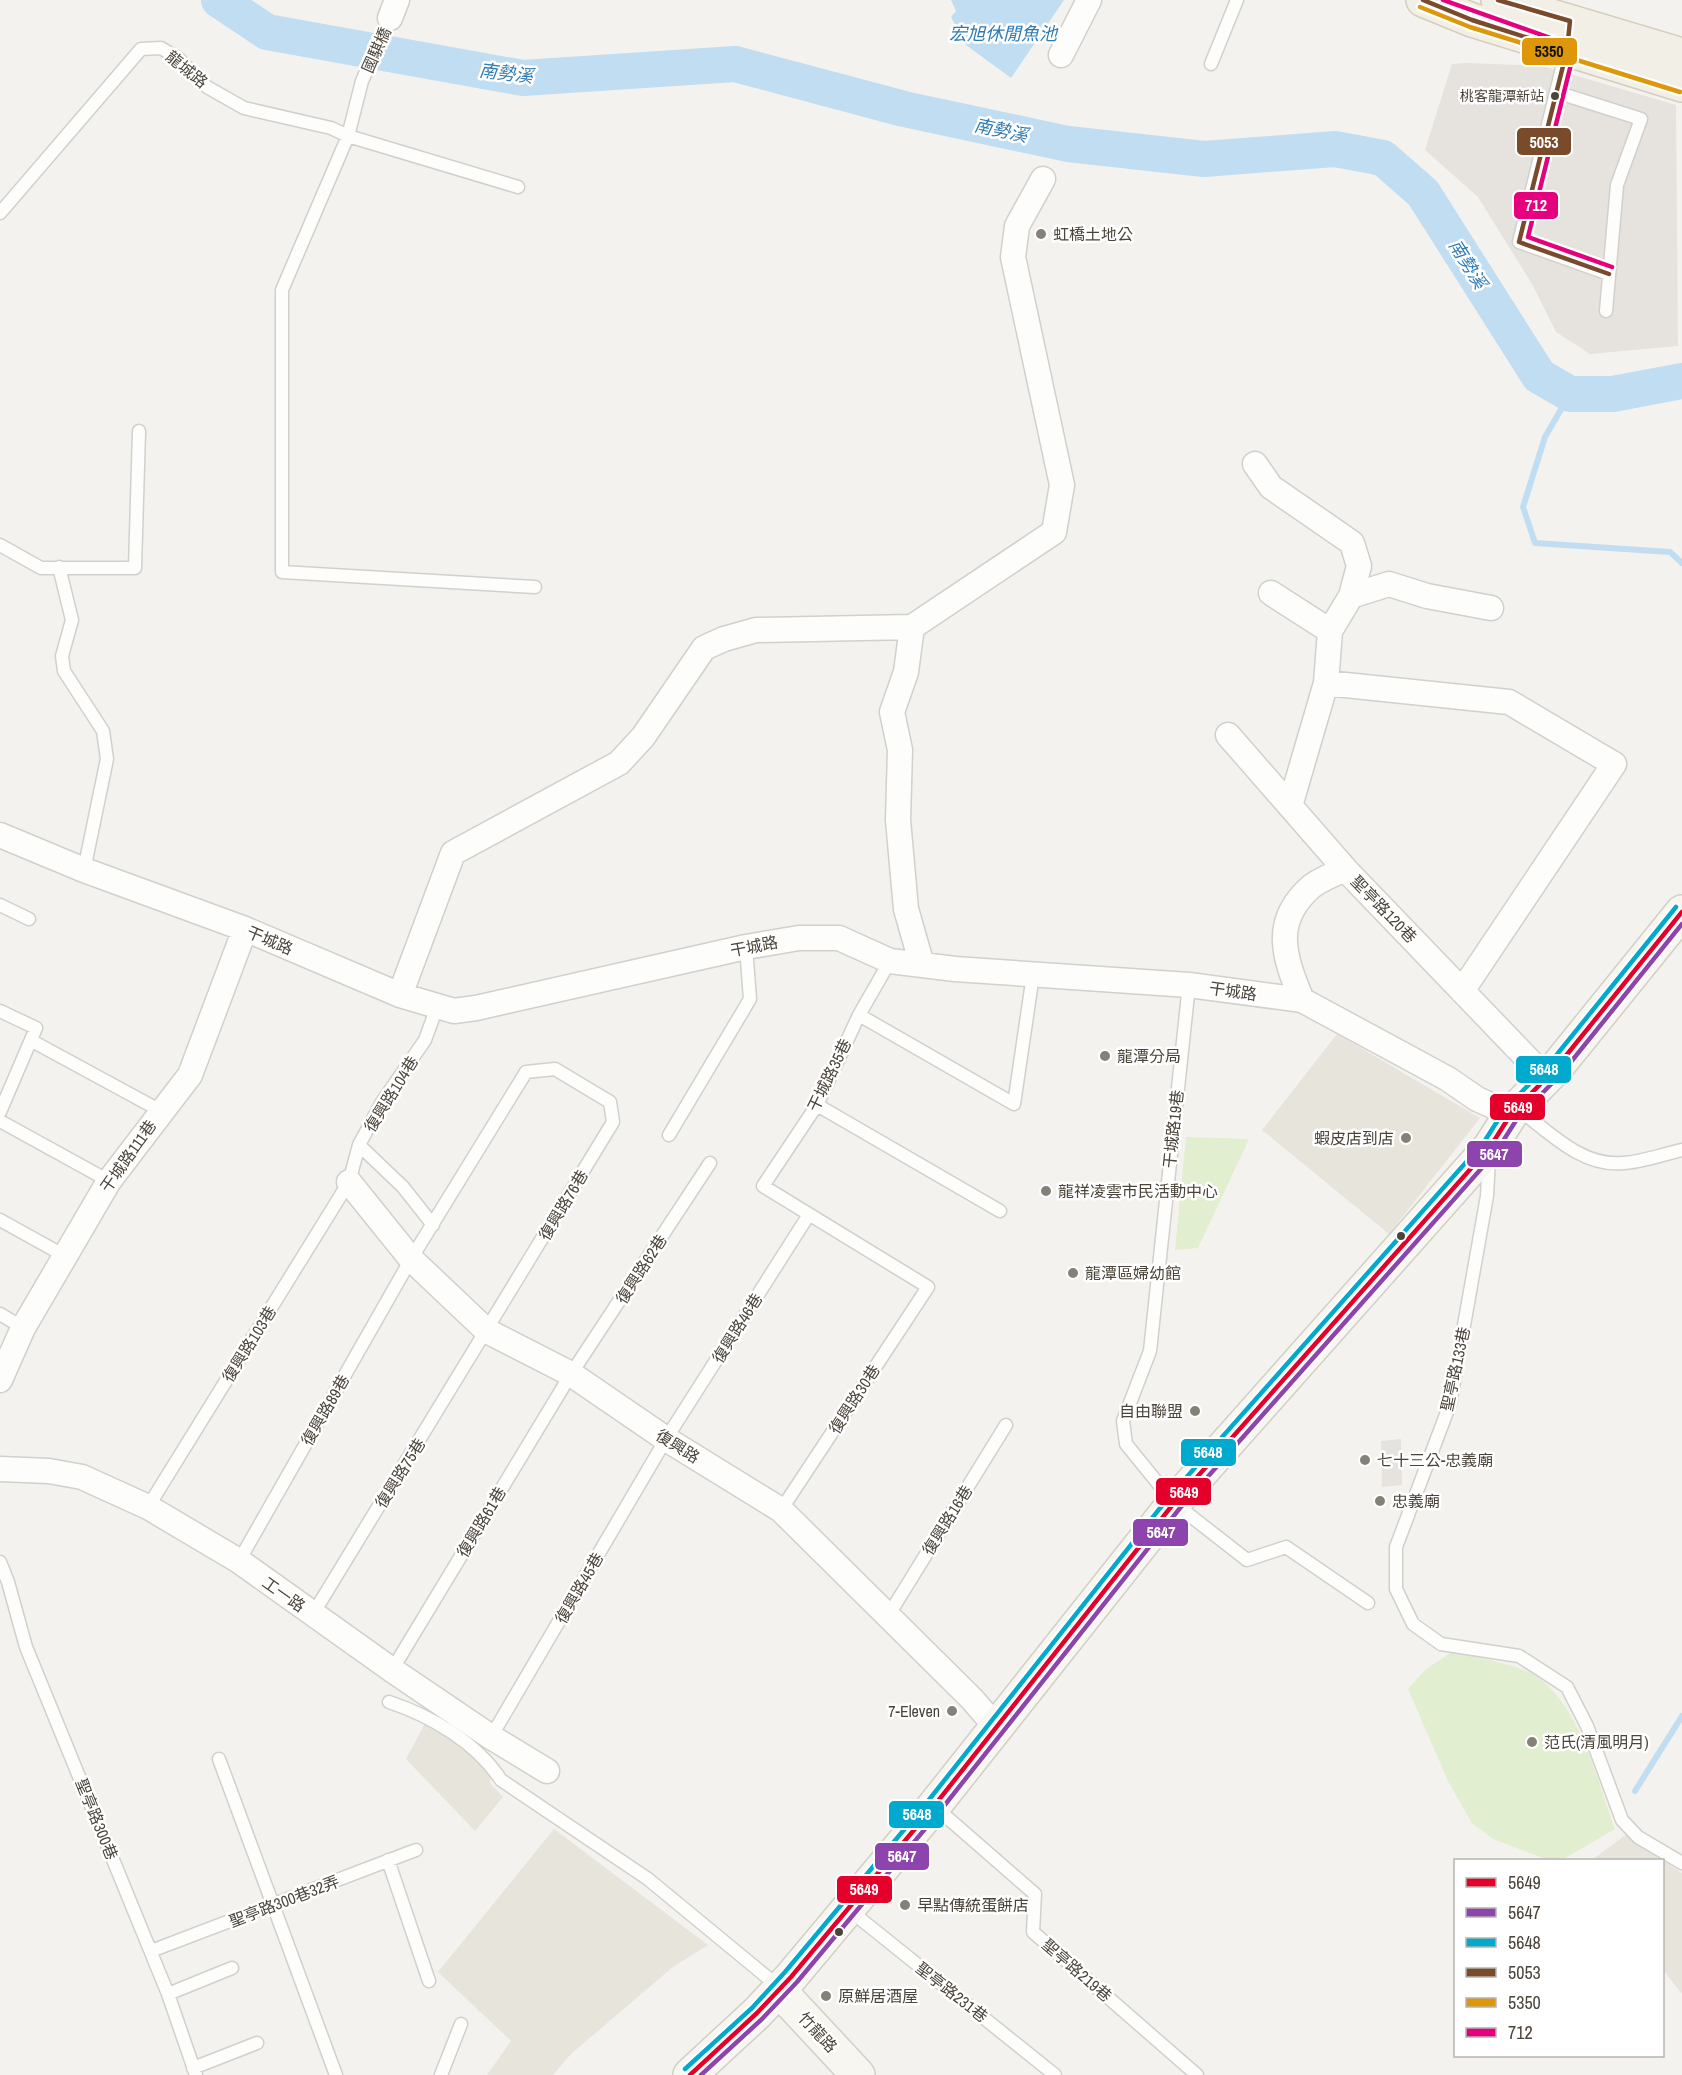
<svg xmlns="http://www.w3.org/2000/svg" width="1682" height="2075" font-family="'Archivo Narrow','Noto Sans TC',sans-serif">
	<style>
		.residential { fill: #e7e4dc }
		.industrial { fill: #e6e2de }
		.green { fill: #e1eecf }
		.parking { fill: #e6e3df }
		.water { fill: #c0ddf1 }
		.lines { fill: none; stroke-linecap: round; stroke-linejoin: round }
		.stream { stroke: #c0ddf1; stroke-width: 6 }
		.river { stroke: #c0ddf1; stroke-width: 36 }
		.lane-casing { stroke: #d2d0cb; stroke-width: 15 }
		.street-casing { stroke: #d2d0cb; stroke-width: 27 }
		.secondary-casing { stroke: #d3cfc5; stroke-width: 36 }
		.primary-casing { stroke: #d6cebb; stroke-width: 36 }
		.lane { stroke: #fdfdfc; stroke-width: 12 }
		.street { stroke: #fdfdfc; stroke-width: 24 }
		.secondary { stroke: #f7f6f1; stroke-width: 33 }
		.primary { stroke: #f2efe6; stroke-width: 33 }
		.bus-1-casing { stroke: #fff; stroke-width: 9 }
		.bus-2-casing { stroke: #fff; stroke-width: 9 }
		.bus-3-casing { stroke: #fff; stroke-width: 9 }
		.bus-4-casing { stroke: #fff; stroke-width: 9 }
		.bus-5-casing { stroke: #fff; stroke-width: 9 }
		.bus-6-casing { stroke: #fff; stroke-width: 9 }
		.bus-1 { stroke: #e4002b; stroke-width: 4.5 }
		.bus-2 { stroke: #8e44ad; stroke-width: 4.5 }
		.bus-3 { stroke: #00a9ce; stroke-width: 4.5 }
		.bus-4 { stroke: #7a4b2a; stroke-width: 4.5 }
		.bus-5 { stroke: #dd9709; stroke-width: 4.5 }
		.bus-6 { stroke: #e5007d; stroke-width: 4.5 }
		.bus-dot { fill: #4b4439; stroke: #fff; stroke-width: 2 }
		.poi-dot { fill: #868178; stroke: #fff; stroke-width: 2 }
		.labels { text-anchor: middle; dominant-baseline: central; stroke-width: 5; stroke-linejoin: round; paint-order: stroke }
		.bus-label { font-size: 14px; fill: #4b4439; stroke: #fff; text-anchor: end }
		.street-label { font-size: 16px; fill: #4b4439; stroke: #fff }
		.poi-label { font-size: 16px; fill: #4b4439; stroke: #fff; text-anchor: start }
		.water-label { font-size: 18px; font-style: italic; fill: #2e7ab2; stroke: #fff }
		.line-badge { stroke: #fff; stroke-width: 2 }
		.badge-label { font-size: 16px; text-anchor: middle; font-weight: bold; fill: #fff }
		.pale-badge-label { font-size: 16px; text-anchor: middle; font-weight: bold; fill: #111 }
	</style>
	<rect width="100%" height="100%" fill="#f4f2ee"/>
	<path class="residential" d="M1337,1034l143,84 -91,116 -127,-104z
		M430,1714l61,46 -1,23 13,14 -28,34 -69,-72z
		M554,1829l154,116 -35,22 -102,87 -18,21h-66l24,-34 -73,-69z
		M1628,1833l22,19 32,21v121l-19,-24 -1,-110h-70z"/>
	<path class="industrial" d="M1466,63l77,3 133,39 2,241 -88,8 -34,-22 -24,-48 -54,-87 -53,-47 27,-86z"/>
	<path class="green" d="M1186,1137l63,2 -51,109 -23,2z
		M1453,1651c23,7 59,12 79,23 47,26 65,107 83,155l-53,31h-14l-55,-21 -21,-16 -23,-40 -41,-94 17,-19z"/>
	<path class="parking" d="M1401,1439l1,46 -20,2 -1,-46z"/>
	<path class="water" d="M951,0h113l-53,78 -45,-33 -15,-28 5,-6z"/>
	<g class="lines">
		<path class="stream" d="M1570,394l-25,43 -22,70 12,36 135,9 12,11
			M1635,1791l47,-75"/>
		<path class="river" d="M219,0l48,32 256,46 212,-14 169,45 164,35 136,15 131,-10 48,9 40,35 116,183 31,18h43l69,-13"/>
		<g class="lane-casing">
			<path id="lane" d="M1566,52l-47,190 90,32
				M1211,64l26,-64
				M1556,92l85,27 -24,66 -11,126
				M518,187l-170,-51 -66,154v282l253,15
				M0,213l141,-164 20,-1 18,11 28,28 37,21 87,20 17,8 14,-55 28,-63
				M0,545l41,23h94l4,-137
				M59,567l13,53 -10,36 2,15 39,60 4,28 -23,111
				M0,905l29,14
				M1189,985l-39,366 -27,70 3,23 48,59 73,57 39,-13 82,56
				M0,1011l36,17 -36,84
				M859,1015l155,89 19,-129
				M32,1041l129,70
				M817,1105l183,106
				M1516,1114l10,1c28,22 59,52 97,48 20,-1 40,-9 59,-13
				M0,1121l109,60
				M669,1135l81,-136 -4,-52
				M359,1145l44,42 30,38
				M1489,1158l-2,38 -37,208 -54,143v42l17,35 28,20 78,12 48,31 20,39 35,94 16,17 44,26
				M0,1220l65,36
				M0,1314l23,14
				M148,1507l201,-325 10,-37 23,-43 43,-62 12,-33
				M781,1510l147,-223 -165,-101 54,-81 42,-90 31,-54
				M239,1561l172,-302 115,-187 29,-3 55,33 3,20 -300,492
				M0,1562l8,20 18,65 142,347 28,81
				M888,1616l118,-191
				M392,1670l179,-296 139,-211
				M389,1702c42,14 87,40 112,78l147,99 131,108
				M491,1737l175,-298 142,-223
				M219,1759l117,316
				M934,1806l101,88 -2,38 164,143
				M388,1860l41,121
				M848,1909l207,166
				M151,1951l265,-101
				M168,1994l64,-26
				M193,2068l64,-25
				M441,2075l20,-51"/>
		</g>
		<g class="street-casing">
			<path id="street" d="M390,18l7,-18
				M1061,55l28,-55
				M1255,464l16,23 81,56 7,23 -8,30 -21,35 -4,52 -36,123
				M1271,593l59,38
				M1351,596l38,-12 38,12 64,12
				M1326,683l183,19 105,62 -152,227
				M1228,735l117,134 201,209
				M0,835l84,35 161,59 155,66 54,16 22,-3 270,-61 53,-9h40l51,23 65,8 234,16 113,15 146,79 29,20 34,15
				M922,965l-16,-56 -8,-89 2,-70 -8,-38 14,-40 6,-45 142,-95 8,-47 -49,-228 4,-31 26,-47
				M400,995l53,-142 166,-90 24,-26 61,-89 20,-9 32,-9 156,-3
				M1302,1000c-18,-43 -31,-79 10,-114 9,-7 23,-12 33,-17
				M349,1182l62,77 76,72 84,43 95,65 115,71 191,189 24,28
				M0,1380l23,-52 86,-147 81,-106 55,-146
				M0,1469l49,2 33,6 66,30 91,54 153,109 99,67 56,34"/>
		</g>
		<g class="secondary-casing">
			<path id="secondary" d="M780,1988l10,14 68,73
				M690,2075l67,-62 34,-36 143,-171 240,-303 316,-356 21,-33 45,-46 126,-156"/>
		</g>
		<g class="primary-casing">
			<path id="primary" d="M1423,0l49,20 210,65
				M1498,0l184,55"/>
		</g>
		<use href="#lane" class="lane"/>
		<use href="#street" class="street"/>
		<use href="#secondary" class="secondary"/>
		<use href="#primary" class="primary"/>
		<g class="bus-1-casing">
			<path id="bus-1" d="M690,2075l67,-62 34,-36 143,-171 240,-303 316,-356 21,-33 45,-46 126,-156"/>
		</g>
		<g class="bus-2-casing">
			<path id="bus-2" d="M701,2075l61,-56 35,-37 143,-171 240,-303 316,-356 21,-33 45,-46 120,-149"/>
		</g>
		<g class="bus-3-casing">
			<path id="bus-3" d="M685,2069l67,-61 33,-36 143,-171 240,-303 316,-356 21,-33 45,-46 126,-156"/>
		</g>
		<g class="bus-4-casing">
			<path id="bus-4" d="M1423,0l49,20 72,23
				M1498,0l72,21 -3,29 -48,192 90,32"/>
		</g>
		<g class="bus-5-casing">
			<path id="bus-5" d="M1420,7l50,20 210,65"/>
		</g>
		<g class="bus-6-casing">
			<path id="bus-6" d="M1443,0l130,46 1,6 -46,185 84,30"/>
		</g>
		<use href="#bus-1" class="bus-1"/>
		<use href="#bus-2" class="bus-2"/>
		<use href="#bus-3" class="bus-3"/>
		<use href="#bus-4" class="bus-4"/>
		<use href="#bus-5" class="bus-5"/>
		<use href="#bus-6" class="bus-6"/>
	</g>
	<g class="bus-dot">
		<circle cx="1555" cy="96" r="5"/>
		<circle cx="1401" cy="1236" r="5"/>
		<circle cx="839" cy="1932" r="5"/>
	</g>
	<g class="poi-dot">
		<circle cx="1041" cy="234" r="6"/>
		<circle cx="1105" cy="1056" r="6"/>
		<circle cx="1406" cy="1138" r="6"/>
		<circle cx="1046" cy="1191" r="6"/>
		<circle cx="1073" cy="1273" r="6"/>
		<circle cx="1195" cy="1411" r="6"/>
		<circle cx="1365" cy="1460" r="6"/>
		<circle cx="1380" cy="1501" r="6"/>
		<circle cx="952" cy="1711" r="6"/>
		<circle cx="1532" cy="1742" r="6"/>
		<circle cx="905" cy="1905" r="6"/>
		<circle cx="826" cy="1996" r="6"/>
	</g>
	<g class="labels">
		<g class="bus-label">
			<text x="1544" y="96">桃客龍潭新站</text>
		</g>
		<g class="street-label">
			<text transform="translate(376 50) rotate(-66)">國騏橋</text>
			<text transform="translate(187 69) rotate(39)">龍城路</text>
			<text transform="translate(1384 909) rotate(46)">聖亭路120巷</text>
			<text transform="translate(270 940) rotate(23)">干城路</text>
			<text transform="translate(754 946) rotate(-11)">干城路</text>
			<text transform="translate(1233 991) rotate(8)">干城路</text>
			<text transform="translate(829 1075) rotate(-64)">干城路35巷</text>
			<text transform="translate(391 1094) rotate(-58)">復興路104巷</text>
			<text transform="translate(1173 1129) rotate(-84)">干城路19巷</text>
			<text transform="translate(128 1156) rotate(-55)">干城路111巷</text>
			<text transform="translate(563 1205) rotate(-59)">復興路76巷</text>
			<text transform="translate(641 1269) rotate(-57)">復興路62巷</text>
			<text transform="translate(737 1328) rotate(-58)">復興路46巷</text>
			<text transform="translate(249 1344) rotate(-58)">復興路103巷</text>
			<text transform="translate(1455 1369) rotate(-78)">聖亭路133巷</text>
			<text transform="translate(854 1399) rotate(-57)">復興路30巷</text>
			<text transform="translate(325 1410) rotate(-60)">復興路89巷</text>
			<text transform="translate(678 1446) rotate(32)">復興路</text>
			<text transform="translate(400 1473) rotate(-58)">復興路75巷</text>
			<text transform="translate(947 1520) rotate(-58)">復興路16巷</text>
			<text transform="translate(481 1522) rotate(-59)">復興路61巷</text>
			<text transform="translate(579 1588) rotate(-60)">復興路45巷</text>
			<text transform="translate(284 1594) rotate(35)">工一路</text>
			<text transform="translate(97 1819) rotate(68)">聖亭路300巷</text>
			<text transform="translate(284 1901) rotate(-21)">聖亭路300巷32弄</text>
			<text transform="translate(1077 1970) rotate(41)">聖亭路219巷</text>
			<text transform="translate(952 1992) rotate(38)">聖亭路231巷</text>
			<text transform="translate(818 2032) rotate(47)">竹龍路</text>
		</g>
		<g class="poi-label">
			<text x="1053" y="234">虹橋土地公</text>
			<text x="1117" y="1056">龍潭分局</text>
			<text x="1394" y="1138" text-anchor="end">蝦皮店到店</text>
			<text x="1058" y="1191">龍祥凌雲市民活動中心</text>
			<text x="1085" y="1273">龍潭區婦幼館</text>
			<text x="1183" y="1411" text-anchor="end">自由聯盟</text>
			<text x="1377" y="1460">七十三公-忠義廟</text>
			<text x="1392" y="1501">忠義廟</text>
			<text x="940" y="1711" text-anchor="end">7-Eleven</text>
			<text x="1544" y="1742">范氏(清風明月)</text>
			<text x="917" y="1905">早點傳統蛋餅店</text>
			<text x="838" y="1996">原鮮居酒屋</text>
		</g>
		<g class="water-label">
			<text x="1003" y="33">宏旭休閒魚池</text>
			<text transform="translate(506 73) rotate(7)">南勢溪</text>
			<text transform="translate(1001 130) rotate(12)">南勢溪</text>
			<text transform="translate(1468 264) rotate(58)">南勢溪</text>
		</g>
	</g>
	<g class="line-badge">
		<rect x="1521" y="37" width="57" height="29" rx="6" fill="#dd9709"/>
		<rect x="1516" y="127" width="56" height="29" rx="6" fill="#7a4b2a"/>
		<rect x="1513" y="191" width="46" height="29" rx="6" fill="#e5007d"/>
		<rect x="1515" y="1055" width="57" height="29" rx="6" fill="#00a9ce"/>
		<rect x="1489" y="1093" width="57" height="28" rx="6" fill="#e4002b"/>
		<rect x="1466" y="1140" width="57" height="28" rx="6" fill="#8e44ad"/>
		<rect x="1180" y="1438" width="57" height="29" rx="6" fill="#00a9ce"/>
		<rect x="1155" y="1477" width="57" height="29" rx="6" fill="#e4002b"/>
		<rect x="1132" y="1518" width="57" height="29" rx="6" fill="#8e44ad"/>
		<rect x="888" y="1800" width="57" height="29" rx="6" fill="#00a9ce"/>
		<rect x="874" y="1842" width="56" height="29" rx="6" fill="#8e44ad"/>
		<rect x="836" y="1875" width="57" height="29" rx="6" fill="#e4002b"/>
	</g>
	<g class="badge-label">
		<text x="1544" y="148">5053</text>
		<text x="1536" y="211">712</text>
		<text x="1544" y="1075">5648</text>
		<text x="1518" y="1113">5649</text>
		<text x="1494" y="1160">5647</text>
		<text x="1208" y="1458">5648</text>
		<text x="1184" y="1498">5649</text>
		<text x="1161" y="1538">5647</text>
		<text x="917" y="1820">5648</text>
		<text x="902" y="1862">5647</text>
		<text x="864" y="1895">5649</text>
	</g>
	<g class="pale-badge-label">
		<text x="1549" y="57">5350</text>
	</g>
	<rect x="1454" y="1859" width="210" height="198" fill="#ffffff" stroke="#b7b4b0" stroke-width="1.5"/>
	<rect x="1466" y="1878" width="30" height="9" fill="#e4002b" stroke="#b7b4b0" stroke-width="1.5"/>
	<text x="1508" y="1889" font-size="18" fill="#4b4439">5649</text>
	<rect x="1466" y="1908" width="30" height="9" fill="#8e44ad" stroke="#b7b4b0" stroke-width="1.5"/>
	<text x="1508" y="1919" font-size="18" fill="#4b4439">5647</text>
	<rect x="1466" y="1938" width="30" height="9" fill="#00a9ce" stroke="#b7b4b0" stroke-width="1.5"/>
	<text x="1508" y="1949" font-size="18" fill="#4b4439">5648</text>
	<rect x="1466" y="1968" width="30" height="9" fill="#7a4b2a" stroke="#b7b4b0" stroke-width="1.5"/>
	<text x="1508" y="1979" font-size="18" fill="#4b4439">5053</text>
	<rect x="1466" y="1998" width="30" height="9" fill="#dd9709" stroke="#b7b4b0" stroke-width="1.5"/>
	<text x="1508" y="2009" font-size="18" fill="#4b4439">5350</text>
	<rect x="1466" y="2028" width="30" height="9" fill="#e5007d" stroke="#b7b4b0" stroke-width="1.5"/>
	<text x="1508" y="2039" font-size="18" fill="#4b4439">712</text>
</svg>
